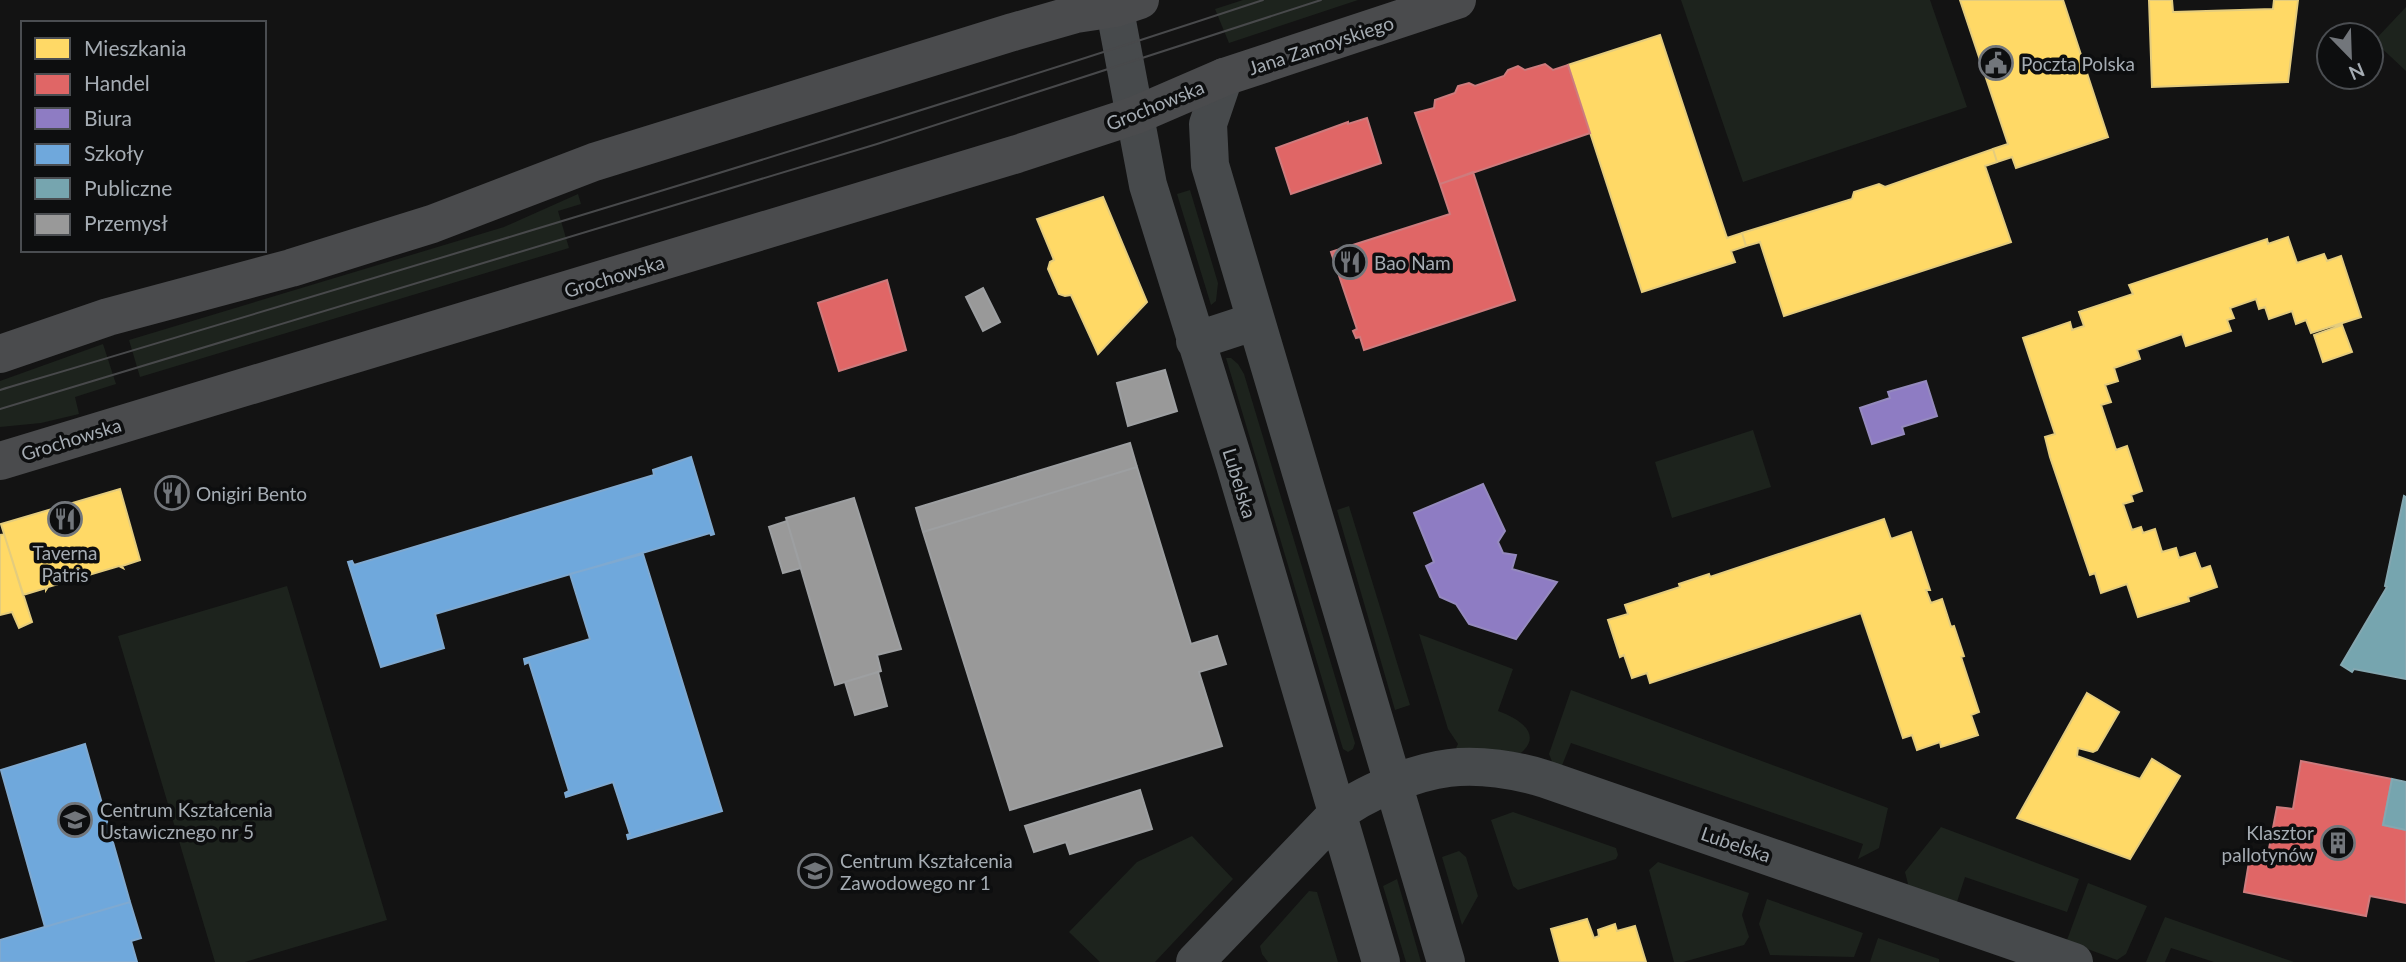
<svg xmlns="http://www.w3.org/2000/svg" width="2406" height="962" font-family="Lato,sans-serif">
	<style>
		.green { fill: #1d231d }
		.homes { fill: #ffd966; stroke: #e4cc7d; stroke-width: 2 }
		.shops { fill: #e06666; stroke: #ce7b7d; stroke-width: 2 }
		.offices { fill: #8e7cc3; stroke: #958abe; stroke-width: 2 }
		.schools { fill: #6fa8dc; stroke: #7fa9d0; stroke-width: 2 }
		.public { fill: #76a5af; stroke: #84a7b0; stroke-width: 2 }
		.industry { fill: #999; stroke: #9d9fa1; stroke-width: 2 }
		.lines { fill: none; stroke-linecap: round; stroke-linejoin: round }
		.minor { stroke: #474a4c; stroke-width: 38 }
		.major { stroke: #4a4b4d; stroke-width: 38 }
		.tram { stroke: #48494b; stroke-width: 2 }
		.labels { text-anchor: middle; dominant-baseline: central; stroke-width: 7; stroke-linejoin: round; paint-order: stroke }
		.street-label { font-size: 19px; fill: #a5acb3; stroke: #0d0e0f }
		.poi-label { font-size: 19px; fill: #a5acb3; stroke: #0d0e0f; text-anchor: start }
	</style>
	<rect width="100%" height="100%" fill="#131313"/>
	<path class="green" d="M1243,0h115l-129,43 -14,-34z
		M1681,0h249l37,107 -224,75z
		M2406,7v64l-32,-30z
		M1190,190l28,93 -2,18 -5,4 -34,-111z
		M578,194l3,10 -23,7 11,37 -429,129 -11,-37 375,-113z
		M103,344l13,40 -41,13 4,17 -38,9 -41,4v-46z
		M1226,358h5l7,6 6,10 111,369 -2,6 -5,3 -5,-3z
		M1753,430l18,57 -99,31 -17,-56z
		M1349,506l61,199 -15,5 -58,-200z
		M287,586l100,334 -142,42h-30l-97,-326z
		M1419,634l94,35 -15,42c20,7 48,24 20,44l-62,-7 2,-4 -10,-15z
		M1571,690l317,118 -9,40 -21,11 5,-15 -292,-101 -10,25 -8,-4 -4,-10z
		M1513,812l103,36 2,7 -2,4 -98,31 -5,-4 -22,-66z
		M1941,827l138,52 -12,33 -102,-35 -8,25 -48,-14 -4,-16z
		M1192,836l41,43 -78,83h-55l-31,-30 68,-70z
		M1459,851l7,6 12,39 -16,29 -20,-68z
		M1658,862l91,31 -7,22 7,22 -5,8 -61,17h-9l-25,-92z
		M1397,879l24,83h-15l-23,-76z
		M2088,883l59,23 -21,48 -9,6 -48,-18 -2,-2z
		M1309,891l8,1 21,70h-70l-6,-8 -2,-8z
		M1767,899l96,34 -9,24 -84,-2 -11,-31z
		M2165,917l129,45h-80l-43,-14 -6,14h-19z
		M1878,938l61,21v3h-69z"/>
	<path class="homes" d="M1960,0h103l45,137 -92,31 -4,-11 -15,5 -4,-13 15,-5z
		M2149,0h23l1,12 100,-3 1,-9h24l-10,82 -136,5z
		M1660,35l67,203 15,-5 4,13 -15,5 4,11 -93,30 -74,-227z
		M1993,149l4,13 -12,4 26,76 -227,74 -24,-74 -14,4 -4,-13 110,-34 2,-7 25,-8 6,3z
		M1103,197l44,105 -49,52 -27,-59 -6,1 -6,-2 -11,-25 2,-7 4,-2 -17,-41z
		M2288,237l9,26 27,-9 3,7 14,-5 20,61 -50,16 -5,-13 -10,4 -4,-13 -23,8 -4,-12 -6,2 -3,-10 -26,9 4,10 -7,2 4,11 -45,15 -4,-12 -45,16 3,9 -26,9 4,13 -13,4 6,17 -10,3 15,45 11,-4 15,45 -11,4 2,6 -10,3 9,26 9,-3 2,6 12,-4 7,23 14,-4 3,10 16,-5 6,16 9,-3 7,21 -29,10 1,4 -51,16 -11,-33 -26,9 -6,-20 -5,2 -40,-118 -5,-20 10,-3 -32,-96 47,-16 2,8 12,-4 -5,-14 54,-18 -4,-9 138,-46 1,5z
		M2342,325l10,27 -29,10 -9,-27z
		M120,489l20,71 -18,6 1,2 -4,-2 -71,21 -2,3v-2l-23,7 -22,-71z
		M1884,519l7,20 20,-7 19,58h-4l5,13 11,-4 9,28 3,-1 10,30 -3,1 18,55 -8,3 7,20 -37,12 -1,-5 -23,8 -5,-15 -9,3 -42,-125 -211,70 -3,-10 -15,5 -8,-23 -4,2 -12,-37 20,-6 -3,-9 55,-18 -1,-3 30,-10 1,3z
		M4,534l28,88 -13,6 -7,-16 -12,3v-80z
		M2087,693l32,19 -22,38 -4,2 -15,-4 -1,8 63,23 12,-20 28,17 -50,83 -113,-41z
		M1587,919l7,19 5,-2 -1,-6 17,-6 2,7 18,-5 11,36h-86l-9,-33z"/>
	<path class="shops" d="M1545,64l8,6 15,-5 22,68 -150,51 -25,-71 19,-5 1,-8 20,-7 3,-7 11,-3 6,3 29,-10 4,-6 10,-4 7,4z
		M1367,118l14,45 -90,31 -15,-46 72,-26v2z
		M1473,172l42,128 -151,50 -4,-13 -4,1 -3,-7 4,-2 -26,-77 119,-38 -10,-30z
		M887,280l19,70 -67,21 -21,-68z
		M182,482l4,14 -23,7 -4,-14z
		M2301,761l91,18 -9,46 23,5v73l-36,-7 -4,20 -122,-24 6,-36 17,3 10,-52 16,2z"/>
	<path class="offices" d="M1926,381l11,35 -35,11 2,7 -32,10 -12,-36 30,-10 -2,-6z
		M1483,484l22,47 -7,11 5,11 13,2 -4,14 45,13 -41,57 -47,-15 -13,-20 -16,-7 -14,-31 8,-4 -20,-49z"/>
	<path class="schools" d="M691,457l23,77 -3,1 -1,-2 -275,81 9,34 -63,19 -33,-105 4,-1 2,4 300,-90 -1,-5z
		M643,554l79,257 -94,28 -1,-4 3,-1 -17,-52 -47,15 -1,-4 4,-2 -40,-129 -4,2 -1,-5 66,-20 -20,-65z
		M85,744l45,158 -85,25 -44,-157z
		M130,902l11,36 -10,3 6,21h-137v-22z"/>
	<path class="public" d="M2404,496l2,1v182l-52,-10 -2,3 -11,-7 46,-78 -2,-1z
		M2392,779l14,3v48l-23,-5z"/>
	<path class="industry" d="M983,288l17,34 -17,9 -17,-34z
		M1165,370l12,41 -49,15 -11,-43z
		M1130,443l7,24 -214,65 -7,-24z
		M1137,467l54,177 26,-8 9,28 -27,8 23,74 -212,64 -87,-278z
		M854,498l47,151 -24,6 4,16 -46,14 -49,-167z
		M787,521l14,47 -18,5 -14,-46z
		M878,672l9,34 -32,9 -10,-33z
		M1140,790l12,39 -82,25 -4,-12 -32,10 -9,-26z"/>
	<g class="lines">
		<path class="minor" d="M1113,0l35,185 87,280 146,497
			M1224,77l-16,47 2,41 236,797
			M1195,341l61,-20
			M1195,962l141,-147c27,-22 79,-43 113,-47 30,-4 68,2 96,11l529,183"/>
		<path class="major" d="M0,354l108,-37 183,-49 141,-44 162,-62 419,-130 63,-18 40,-6 24,-8
			M0,461l1017,-307 119,-39 88,-38 233,-77"/>
		<path class="tram" d="M0,390c422,-126 845,-252 1263,-390
			M0,409l877,-265 444,-144"/>
	</g>
	<defs>
		<g id="civic-ring" transform="scale(1.75)"><circle r="9.5" fill="#0d0e0f" stroke="#72767b" stroke-width="1.5"/><path d="M-.6-6.5H3V-4.5H.6V-3L4-1V1h2V6H-6V1h2V-1L-.6-3ZM-1.2 2.5V6h2.4V2.5Z" fill="#72767b"/></g>
		<g id="restaurant-ring" transform="scale(1.75)"><circle r="9.5" fill="#0d0e0f" stroke="#72767b" stroke-width="1.5"/><path d="M-5-6h1v4h1v-4h1v4h1v-4h1v5L-1.5 .5V6h-2V.5L-5-1ZM5-6V6H3V1.5H1.5Q1.5-4 5-6Z" fill="#72767b"/></g>
		<g id="school-ring" transform="scale(1.75)"><circle r="9.5" fill="#0d0e0f" stroke="#72767b" stroke-width="1.5"/><path d="M0-5L7-2L0 1L-7-2ZM-4 1L0 2.5L4 1V4Q0 6-4 4Z" fill="#72767b"/></g>
		<g id="building-ring" transform="scale(1.75)"><circle r="9.5" fill="#0d0e0f" stroke="#72767b" stroke-width="1.5"/><path d="M-4-6H4V6H1V3H-1V6H-4ZM-2.5-4.3h1.7v1.8h-1.7ZM.8-4.3h1.7v1.8H.8ZM-2.5-1h1.7V.8h-1.7ZM.8-1h1.7V.8H.8Z" fill="#72767b"/></g>
	</defs>
	<g fill-rule="evenodd">
		<use href="#civic-ring" x="1996" y="63"/>
		<use href="#restaurant-ring" x="1350" y="262"/>
		<use href="#restaurant-ring" x="172" y="493"/>
		<use href="#restaurant-ring" x="65" y="519"/>
		<use href="#school-ring" x="75" y="820"/>
		<use href="#building-ring" x="2338" y="843"/>
		<use href="#school-ring" x="815" y="871"/>
	</g>
	<g class="labels">
		<g class="street-label">
			<text transform="translate(1321 45) rotate(-18)">Jana Zamoyskiego</text>
			<text transform="translate(1155 105) rotate(-22)">Grochowska</text>
			<text transform="translate(614 276) rotate(-17)">Grochowska</text>
			<text transform="translate(71 439) rotate(-17)">Grochowska</text>
			<text transform="translate(1240 483) rotate(73)">Lubelska</text>
			<text transform="translate(1736 844) rotate(19)">Lubelska</text>
		</g>
		<g class="poi-label">
			<text x="2021" y="63">Poczta Polska</text>
			<text x="1374" y="262">Bao Nam</text>
			<text x="196" y="493">Onigiri Bento</text>
			<text x="65" y="552" text-anchor="middle">Taverna<tspan x="65" dy="22">Patris</tspan></text>
			<text x="100" y="809">Centrum Kształcenia<tspan x="100" dy="22">Ustawicznego nr 5</tspan></text>
			<text x="2314" y="832" text-anchor="end">Klasztor<tspan x="2314" dy="22">pallotynów</tspan></text>
			<text x="840" y="860">Centrum Kształcenia<tspan x="840" dy="22">Zawodowego nr 1</tspan></text>
		</g>
	</g>
	<rect x="21" y="21" width="245" height="231" fill="#0d0e0f" stroke="#4a4d51" stroke-width="2"/>
	<rect x="35" y="38" width="35" height="21" fill="#ffd966" stroke="#4a4d51" stroke-width="2"/>
	<text x="84" y="56" font-size="21" fill="#a5acb3">Mieszkania</text>
	<rect x="35" y="74" width="35" height="21" fill="#e06666" stroke="#4a4d51" stroke-width="2"/>
	<text x="84" y="91" font-size="21" fill="#a5acb3">Handel</text>
	<rect x="35" y="108" width="35" height="21" fill="#8e7cc3" stroke="#4a4d51" stroke-width="2"/>
	<text x="84" y="126" font-size="21" fill="#a5acb3">Biura</text>
	<rect x="35" y="144" width="35" height="21" fill="#6fa8dc" stroke="#4a4d51" stroke-width="2"/>
	<text x="84" y="161" font-size="21" fill="#a5acb3">Szkoły</text>
	<rect x="35" y="178" width="35" height="21" fill="#76a5af" stroke="#4a4d51" stroke-width="2"/>
	<text x="84" y="196" font-size="21" fill="#a5acb3">Publiczne</text>
	<rect x="35" y="214" width="35" height="21" fill="#999999" stroke="#4a4d51" stroke-width="2"/>
	<text x="84" y="231" font-size="21" fill="#a5acb3">Przemysł</text>
	<g transform="translate(2350 56) rotate(157)"><circle r="33" fill="#0d0e0f" stroke="#4a4d51" stroke-width="2"/>
	<path d="M0-5L12 26L0 18L-12 26Z" fill="#72767b"/>
	<text y="-10" font-size="19" font-weight="bold" text-anchor="middle" fill="#a5acb3">N</text>
	</g>
</svg>
